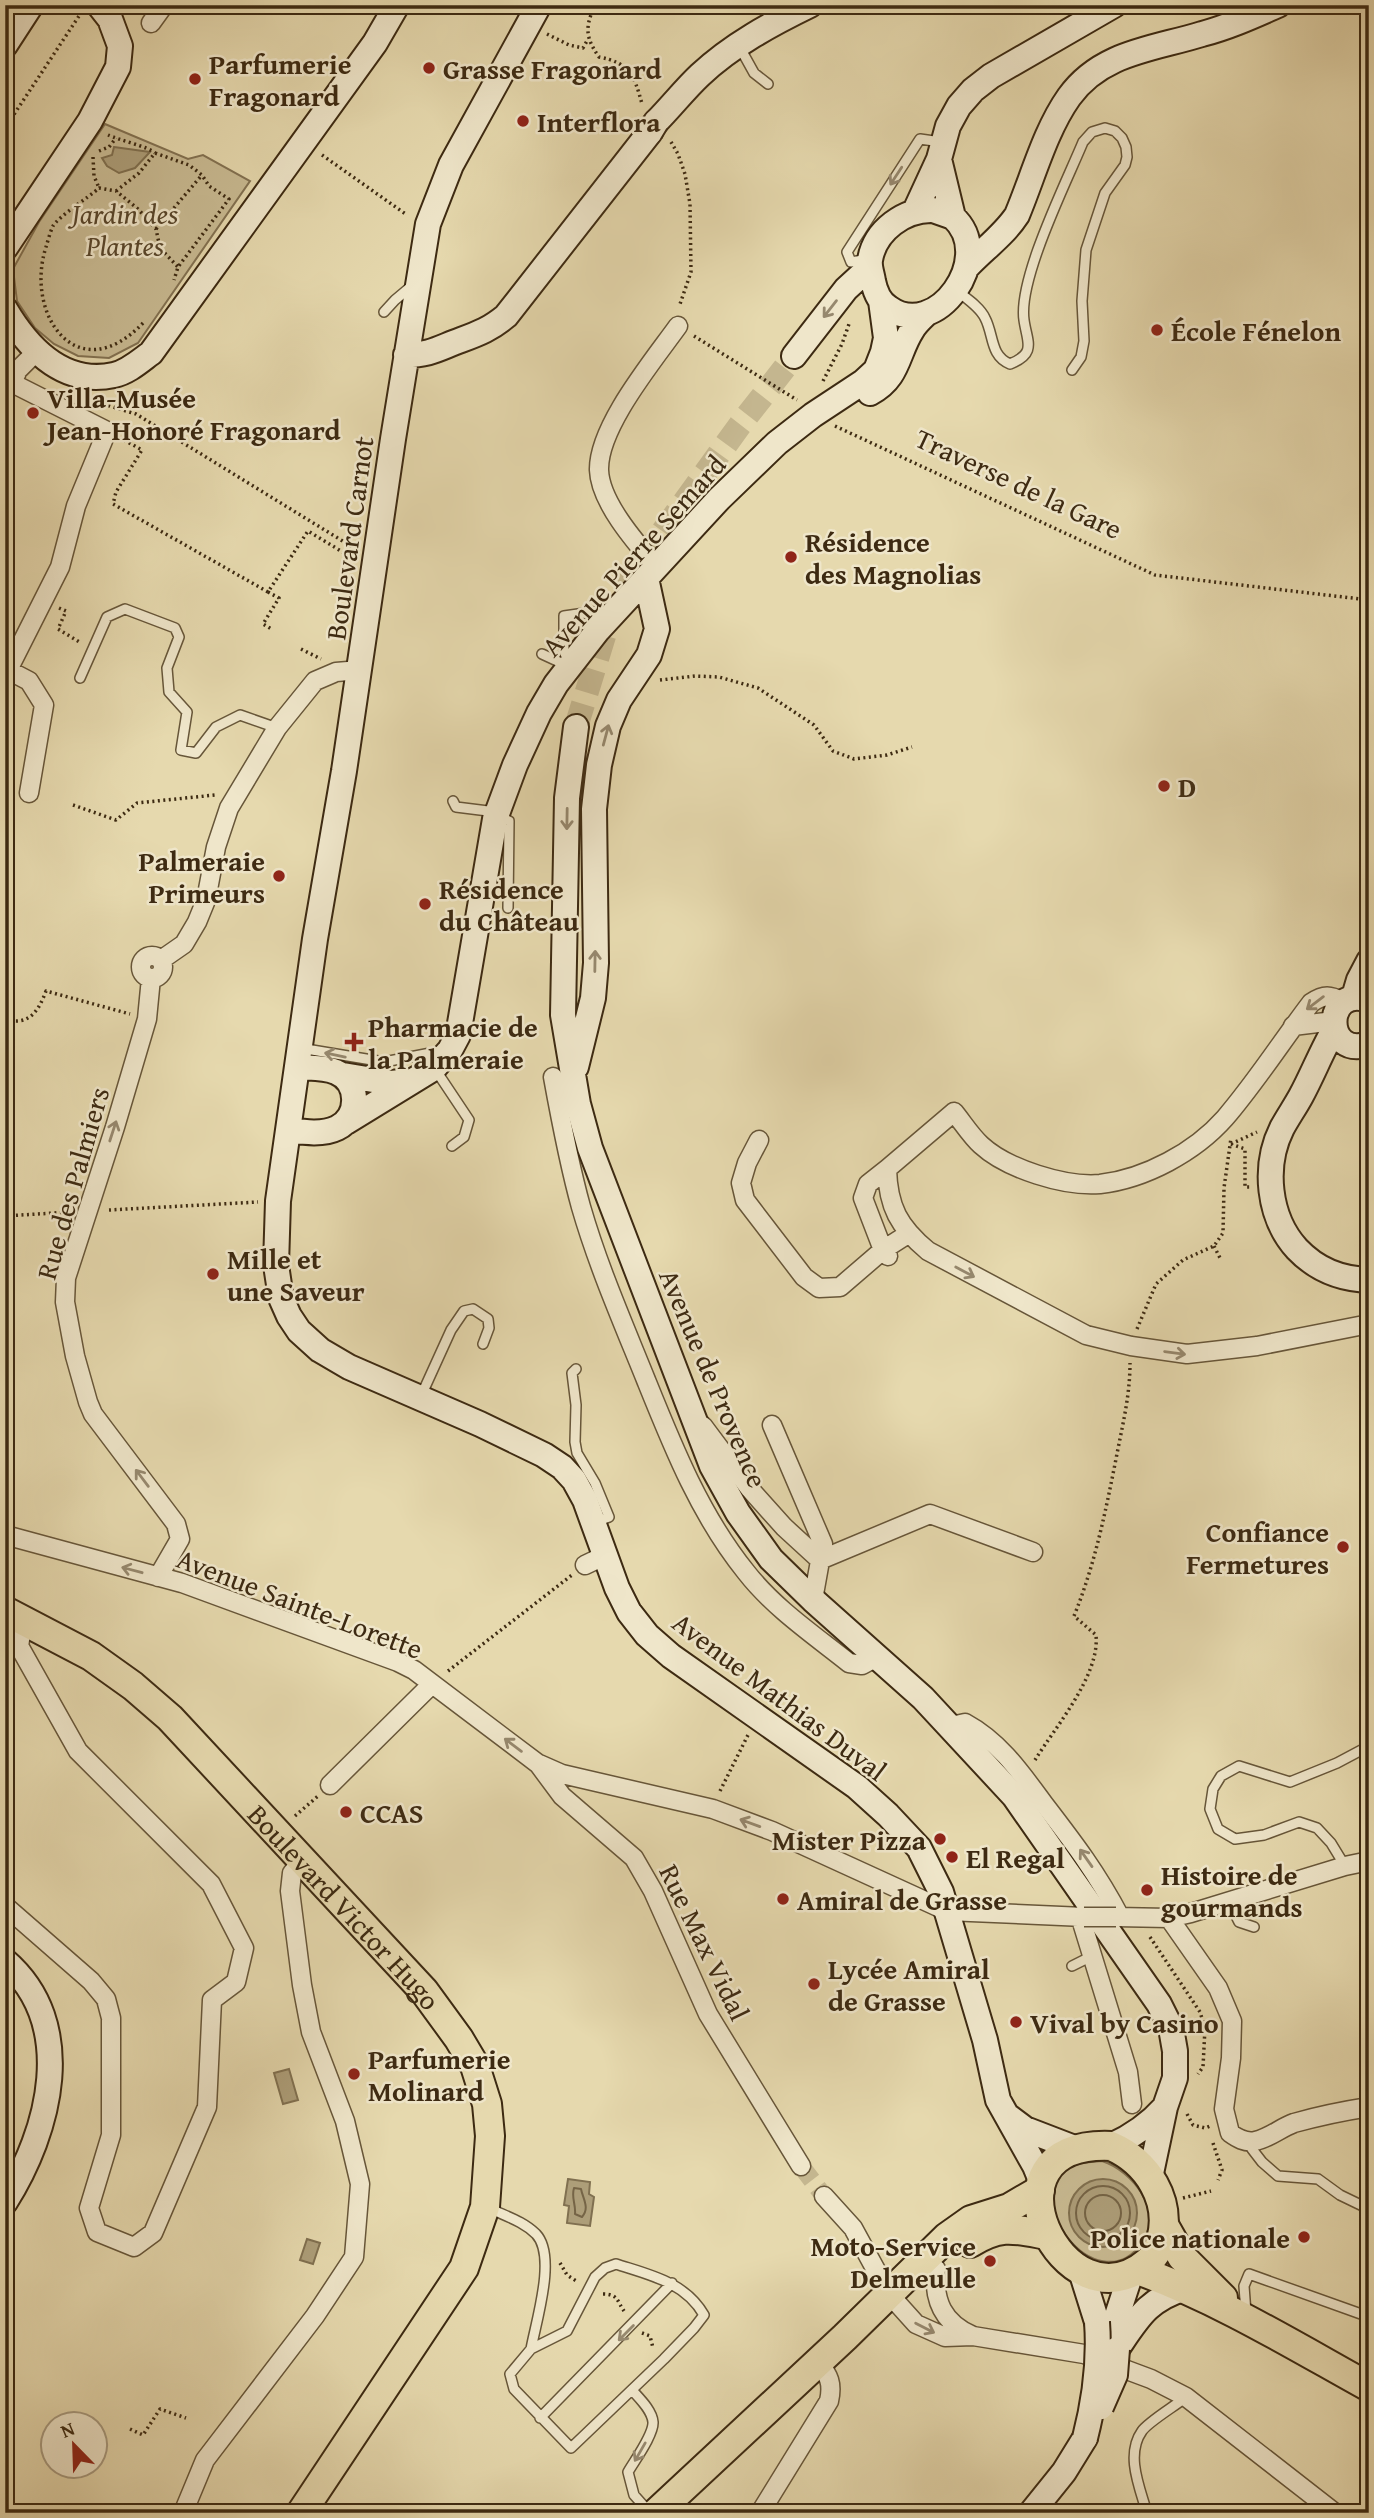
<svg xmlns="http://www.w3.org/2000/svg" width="1374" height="2518" font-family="'Gentium Book Plus',serif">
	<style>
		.green { fill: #c9bb93; stroke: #837252; stroke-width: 2 }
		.water { fill: #ad9e79; stroke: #807050; stroke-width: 2 }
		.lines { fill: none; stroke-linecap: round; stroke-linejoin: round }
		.shore { stroke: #756446; stroke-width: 2 }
		.street-tunnel { stroke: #c4b68f; stroke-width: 18; stroke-dasharray: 18 9; stroke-linecap: butt }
		.secondary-tunnel { stroke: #c4b68f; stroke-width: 24; stroke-dasharray: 24 12; stroke-linecap: butt }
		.lane-casing { stroke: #675639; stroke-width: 12 }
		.street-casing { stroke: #675639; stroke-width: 21 }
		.secondary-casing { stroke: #3d2a12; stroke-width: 28 }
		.primary-casing { stroke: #3d2a12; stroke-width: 32 }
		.path { stroke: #3d2a12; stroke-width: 3.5; stroke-dasharray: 2 3.5; stroke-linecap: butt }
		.lane { stroke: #efe6ca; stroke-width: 9 }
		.street { stroke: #efe6ca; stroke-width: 18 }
		.secondary { stroke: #efe6ca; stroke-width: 24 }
		.primary { stroke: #e6d9ae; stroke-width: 28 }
		.street-bridge-casing { stroke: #675639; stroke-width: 21; stroke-linecap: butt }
		.secondary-bridge-casing { stroke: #3d2a12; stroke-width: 28; stroke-linecap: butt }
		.street-bridge { stroke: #efe6ca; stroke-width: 18 }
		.secondary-bridge { stroke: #efe6ca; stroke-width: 24 }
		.oneway { stroke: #96886e }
		.poi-dot { fill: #8f2418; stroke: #efe6ca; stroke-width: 2.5 }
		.labels { text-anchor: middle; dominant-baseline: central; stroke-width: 5; stroke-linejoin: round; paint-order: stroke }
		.poi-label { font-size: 28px; font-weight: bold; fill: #3d2a12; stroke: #efe6ca; text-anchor: start }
		.park-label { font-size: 28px; font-style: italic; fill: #59472c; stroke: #efe6ca }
		.street-label { font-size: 28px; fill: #3d2a12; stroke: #efe6ca }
	</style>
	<rect width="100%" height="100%" fill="#e6d9ae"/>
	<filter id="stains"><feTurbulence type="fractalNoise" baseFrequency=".00286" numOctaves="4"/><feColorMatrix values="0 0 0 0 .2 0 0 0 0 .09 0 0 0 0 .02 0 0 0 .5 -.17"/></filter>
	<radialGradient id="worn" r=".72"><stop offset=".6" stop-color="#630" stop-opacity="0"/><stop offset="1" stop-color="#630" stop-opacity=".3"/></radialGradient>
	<path class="green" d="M105,124l83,35 15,-4 47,26 -112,162 -29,15 -31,-2 -24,-12 -19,-16 -18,-27 -4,-32 26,-47z
		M1102,2161c31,10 63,51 39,83 -45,61 -129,-52 -66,-79 7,-3 18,-3 27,-4z"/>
	<path class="water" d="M114,147l36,5 -15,16 -16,5 -12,-7 -5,-8 10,-3z
		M289,2069l9,31 -15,4 -9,-31z
		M568,2179l22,3 -1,12 5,3 -4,29 -23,-3 2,-17 -5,-1z
		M1069 2213a34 34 0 1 1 68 0a34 34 0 1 1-68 0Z
		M307,2239l13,4 -7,21 -13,-4z"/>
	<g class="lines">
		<path class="shore" d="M1076 2213a27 27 0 1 1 54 0a27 27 0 1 1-54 0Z
			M574,2188l7,1c2,10 9,19 1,28l-7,-3c1,-10 -4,-16 -1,-26z
			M1085 2213a18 18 0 1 1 36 0a18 18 0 1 1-36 0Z"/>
		<path class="street-tunnel" d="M801,2166l23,30"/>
		<path class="secondary-tunnel" d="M576,727l36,-117 23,-40 105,-145 54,-69"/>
		<g class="lane-casing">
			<path id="lane" d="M739,46l15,27 14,11
				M869,259l-18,3 -4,-10 73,-113 21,3
				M957,291c9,7 23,16 28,27 9,17 5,38 25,46 27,-11 17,-22 14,-44 -6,-41 42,-137 59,-178l9,-10 13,-4 10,3 7,7 4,9 1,10 -2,8 -20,28 -19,57 -4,51 2,40 -3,16 -9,13
				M384,312l11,-12 19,-16
				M542,654l26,12
				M568,661l-4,-10v-35l35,-5 10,1
				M80,678l27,-61 18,-8 50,19 4,9 -12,31 2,24 18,20 -6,38 15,3 20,-26 24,-12 37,13
				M453,801l3,6 40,5
				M498,817l11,4 -1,87
				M300,1048l84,14 57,-11
				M435,1069l34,51 -5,17 -12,9
				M576,1369l-4,4 4,32 -1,37 2,11 18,30 14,34 -14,5
				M421,1396l30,-66 13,-19 9,-2 15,10 1,9 -6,16
				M1345,1866l-14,-23 -14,-15 -18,-6 -35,13 -29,4 -17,-10 -8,-20 3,-20 8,-13 18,-10 51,16 47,-19 32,-17
				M1229,1902l10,20 15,5
				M1072,1966l20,-10
				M1252,2142v7l10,13 16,14 40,3 22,16 29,14
				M489,2208c16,8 34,13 47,26 21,22 0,87 -5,115
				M616,2264c34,11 69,18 88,51l-10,13 -30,31 -93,89 -57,-59 -4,-15 21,-25 36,-18 28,-54 10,-9z
				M1246,2313l-2,-27 5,-12 112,40 8,-1
				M632,2390c7,8 20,20 21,32 1,12 -18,38 -25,50l6,23 16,18
				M540,2418l132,-135
				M1147,2513c-7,-25 -22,-58 -5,-82 6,-9 33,-25 44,-34"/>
		</g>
		<g class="street-casing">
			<path id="street" d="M151,23l13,-18
				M656,566c-20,-23 -56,-64 -57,-96 -1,-43 54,-109 79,-144
				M29,793l15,-88 -15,-24 -21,-11 52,-103 16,-61 31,-75 -95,-48 6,-13 18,-18
				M141 967a11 11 0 1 1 22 0a11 11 0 1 1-22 0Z
				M161,960l23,-16 13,-22 9,-22 10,-53 13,-39 48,-80 38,-47 21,-9 24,-2
				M151,978l-4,41 -32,108 -49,151 -1,24 10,54 13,46 5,12 83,110 4,15 -22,38
				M1344,1002c-14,-7 -20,-8 -33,1 -29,38 -55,79 -86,115 -30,34 -80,61 -125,66 -35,3 -93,-15 -119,-39 -10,-9 -18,-22 -27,-33l-67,57c1,38 12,58 41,82l158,84 45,11 56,8 70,-8 112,-22
				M1293,1026l41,-5
				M553,1077c8,44 16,87 28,130 17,59 42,116 65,173 27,67 54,135 100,192 28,36 68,63 103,91l13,2 15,-8
				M759,1140l-12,23 -6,20 4,17 59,77 15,11 21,-1 43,-37 25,-16
				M887,1169l-19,15 -5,14 20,52 5,6
				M772,1425l51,119 -10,56
				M703,1426l47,63 34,38 36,33
				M5,1535l177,48 216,79 16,8 123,93 25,11 151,35 59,22 175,80 137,6
				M820,1560l110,-46 103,38
				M585,1565l21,-10
				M951,1726l14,-3c35,19 56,50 79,81 30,39 53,69 76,113
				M539,1765l23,31 72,62 19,33 55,123 93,152
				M330,1785l102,-101
				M5,1906l86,75 15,18 5,19v117l-22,73 8,24 37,15 19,-14 54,-126 5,-107 24,-18 8,-34 -33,-64 -133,-133 -59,-105 4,-25
				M1080,1916l48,156 4,32
				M1116,1917l53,1 22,-5 154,-47 24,-5
				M1169,1918l49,70 14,33 -1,37 -7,51 6,24c7,5 15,10 25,8 15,-3 25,-13 39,-18 25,-7 49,-12 75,-16
				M824,2196l29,32 36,66 27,30 29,13 28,-1 111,18 67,25 35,18 149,116
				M936,2269c-3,32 7,54 37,67
				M183,2513l22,-53 110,-144 39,-59 6,-73 -15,-63 -34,-89 -9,-47 -12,-94 2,-18 11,-13
				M760,2513l69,-112c4,-18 0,-25 -11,-40"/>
		</g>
		<g class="secondary-casing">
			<path id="secondary" d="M539,5l-88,160 -23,59 -35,215 -49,332 -29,168 -37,262 -2,64 5,33 8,18 10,15 21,19 29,17 131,57 64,31 18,12 12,13 11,20 32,88 12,24 18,23 24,21 186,131 31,28 31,33 22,44 44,148 13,60 37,66 7,17
				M5,45l26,-40
				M656,122c15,-15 29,-33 44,-47 32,-30 71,-51 110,-70
				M939,159l14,58
				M933,210l20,7c44,40 -17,125 -64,91 -10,-6 -14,-17 -16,-27 -1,-7 -4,-14 -3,-21 5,-30 35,-51 63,-50z
				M915,211l24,-52 9,-33 11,-20 14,-16 18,-14 123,-71
				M5,248l85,-127 28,-54 2,-21 -10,-27 -11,-14
				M967,267c17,-18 37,-32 50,-52 16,-38 28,-84 52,-118 32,-45 85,-48 133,-63 27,-7 51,-18 76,-29
				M5,309c23,39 58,77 109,66 14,-3 26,-14 37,-22l224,-310 22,-38
				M406,355c24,0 33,-7 55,-15 19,-7 29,-11 45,-24l144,-184
				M794,356l52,-67 24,-22
				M870,393c29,-15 27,-40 42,-63 4,-7 10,-12 15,-17
				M576,727l-9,71 -4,217 15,89 12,44 122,318 26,47 33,46 42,41 110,98 91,98 145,208 12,24 4,23v27l-10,29 -15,71
				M1354,997l5,-17 10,-19
				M1369,1000c-46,-16 -46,60 0,44
				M1335,1028c-13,22 -22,46 -34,68 -6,11 -13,21 -19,32 -19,38 -14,89 15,121 20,21 43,30 72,31
				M576,1067l17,-69 3,-35 -2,-154 5,-44 9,-39 11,-26 30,-45 8,-26 -11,-51
				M343,1075l48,8 20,-2
				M346,1122l88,-54 16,-18 8,-15 37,-216 20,-54 24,-52 17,-29 42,-54 121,-131 58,-56 36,-28 50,-33 13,-12 7,-18 3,-14 -5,-37
				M288,1130c15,2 35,5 49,-2 23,-11 23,-46 -1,-56 -11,-5 -26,-4 -38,-5
				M5,1961c73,63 45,170 0,241
				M1009,2117l16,12 52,20
				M1111,2146c22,-10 38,-21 54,-39
				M1081,2271l16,51
				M1117,2349c21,-31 31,-50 69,-61
				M1117,2349l-1,-30 15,-46
				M1031,2513l33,-41 21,-34"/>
		</g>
		<g class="primary-casing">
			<g id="primary">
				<path id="s1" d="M5,1611l86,45 42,30 37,32 254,273 35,48 16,27 12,38 3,32 -5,71 -21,61 -163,245"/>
				<path d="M1111,2146c37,16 61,55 50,94 -2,10 -6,16 -13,22 -84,72 -177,-122 -37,-116z"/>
				<path d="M1165,2227l17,30 41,41"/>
				<path d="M970,2243c31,-19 44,-14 77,-8"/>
				<path d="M1138,2270c82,30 155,75 231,117"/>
				<path d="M656,2513l189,-176 102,-100 24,-17 38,-12 31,-18"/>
			</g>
		</g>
		<path class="path" d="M595,5c-10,22 -10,32 4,52 30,6 35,17 43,47
			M547,34l22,11 14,3 5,-9
			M5,128l74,-112
			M108,135c11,5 41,12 47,18
			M671,142l7,12 7,20 5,30 1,68 -12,35
			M99,151l10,-4 7,-9
			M322,155l85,60
			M93,157l1,19 5,12
			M116,191l23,-18 16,-20 34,12 13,10 7,11 20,13 -51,68 -4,13
			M156,229l46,-54
			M143,323c-65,68 -119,-8 -97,-76 2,-6 4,-15 7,-21 6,-10 35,-28 46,-38l17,3 22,18 18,20 4,19 18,19
			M694,336l103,64
			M823,381l19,-37 7,-20
			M95,404l16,-4
			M103,404l33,10 218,134
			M835,426l320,149 214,25
			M124,440l18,10 -26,42 -3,12 155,88 40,-61 46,28
			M268,592l11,6 -16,26 10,6
			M59,608l7,3 -8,18 23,14
			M301,649l20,10
			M660,680l35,-4 24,1 39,11 56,37 19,26 21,8 33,-4 25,-8
			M73,805l43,15 21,-17 78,-8
			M5,1019c24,8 34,-9 41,-28l84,23
			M1231,1144l14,5v38h5
			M1231,1144l26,-12
			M109,1210l149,-8
			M5,1216l65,-4
			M1214,1246l7,14
			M1137,1329l19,-45 27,-24 31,-14 9,-13 1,-45 7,-50
			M448,1671l124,-96
			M1035,1760c21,-34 65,-85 61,-125l-22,-19c21,-52 31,-102 42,-157 6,-32 14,-62 14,-96
			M720,1791l28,-56
			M295,1816l23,-20
			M1150,1937l50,75 5,16 -2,39 -5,7
			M1187,2114l6,11 12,3 5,-2
			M1213,2143l9,27 -4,10
			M1183,2198l28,-7
			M560,2263l7,12 11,7
			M603,2294c15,0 14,7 21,17
			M642,2333l8,3 3,12
			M130,2429l13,6 17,-26 26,9"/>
		<use href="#lane" class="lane"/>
		<use href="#street" class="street"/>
		<use href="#secondary" class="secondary"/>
		<use href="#primary" class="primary"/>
		<g class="street-bridge-casing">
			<path id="street-bridge" d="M1084,1917h32"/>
		</g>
		<g class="secondary-bridge-casing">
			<path id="secondary-bridge" d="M650,132l6,-10
				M1101,2407l14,-32 2,-26
				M1085,2438c10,-39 15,-76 12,-116"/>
		</g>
		<use href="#street-bridge" class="street-bridge"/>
		<use href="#secondary-bridge" class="secondary-bridge"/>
	</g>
	<defs><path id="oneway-shaft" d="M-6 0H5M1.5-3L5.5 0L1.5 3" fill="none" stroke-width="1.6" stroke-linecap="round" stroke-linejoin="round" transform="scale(1.75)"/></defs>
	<g class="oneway">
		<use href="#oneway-shaft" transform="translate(896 176) rotate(123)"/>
		<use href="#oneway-shaft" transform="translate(830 309) rotate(128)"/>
		<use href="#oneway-shaft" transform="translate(606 735) rotate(-75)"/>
		<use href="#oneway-shaft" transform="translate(567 819) rotate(91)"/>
		<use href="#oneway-shaft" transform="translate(595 961) rotate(-89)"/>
		<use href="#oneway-shaft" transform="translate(1315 1003) rotate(143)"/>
		<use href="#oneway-shaft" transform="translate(335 1055) rotate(-168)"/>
		<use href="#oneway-shaft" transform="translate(113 1131) rotate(-72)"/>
		<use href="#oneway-shaft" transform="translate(965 1272) rotate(28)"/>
		<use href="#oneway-shaft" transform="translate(1175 1353) rotate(8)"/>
		<use href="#oneway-shaft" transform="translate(142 1478) rotate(-127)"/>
		<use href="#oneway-shaft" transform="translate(132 1570) rotate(-165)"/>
		<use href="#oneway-shaft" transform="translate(513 1745) rotate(-143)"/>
		<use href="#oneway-shaft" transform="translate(750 1823) rotate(-160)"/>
		<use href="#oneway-shaft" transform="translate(1086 1858) rotate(-125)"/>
		<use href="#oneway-shaft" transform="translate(925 2328) rotate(27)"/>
		<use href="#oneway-shaft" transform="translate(626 2333) rotate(135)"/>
		<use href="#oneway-shaft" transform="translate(640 2452) rotate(120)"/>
	</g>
	<g class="poi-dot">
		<circle cx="429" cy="68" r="7"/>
		<circle cx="195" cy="79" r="7"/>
		<circle cx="523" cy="121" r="7"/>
		<circle cx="1157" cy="330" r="7"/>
		<circle cx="33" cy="413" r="7"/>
		<circle cx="791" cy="557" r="7"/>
		<circle cx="1164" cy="786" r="7"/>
		<circle cx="279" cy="876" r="7"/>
		<circle cx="425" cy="904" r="7"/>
		<path d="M350.5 1031.5h7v7h7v7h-7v7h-7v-7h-7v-7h7z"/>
		<circle cx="213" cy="1274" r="7"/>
		<circle cx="1343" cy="1547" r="7"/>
		<circle cx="346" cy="1812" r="7"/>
		<circle cx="940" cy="1839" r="7"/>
		<circle cx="952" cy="1857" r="7"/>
		<circle cx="1147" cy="1890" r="7"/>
		<circle cx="783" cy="1899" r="7"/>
		<circle cx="814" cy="1984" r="7"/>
		<circle cx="1016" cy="2022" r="7"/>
		<circle cx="354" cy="2074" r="7"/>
		<circle cx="1304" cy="2237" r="7"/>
		<circle cx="990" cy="2261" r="7"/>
	</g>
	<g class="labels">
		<g class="poi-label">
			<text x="209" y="63">Parfumerie<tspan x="209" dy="32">Fragonard</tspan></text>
			<text x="443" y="68">Grasse Fragonard</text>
			<text x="537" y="121">Interflora</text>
			<text x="1171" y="330">École Fénelon</text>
			<text x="47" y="397">Villa-Musée<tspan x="47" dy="32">Jean-Honoré Fragonard</tspan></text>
			<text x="805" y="541">Résidence<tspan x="805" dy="32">des Magnolias</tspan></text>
			<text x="1178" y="786">D</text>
			<text x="265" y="860" text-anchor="end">Palmeraie<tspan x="265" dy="32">Primeurs</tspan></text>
			<text x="439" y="888">Résidence<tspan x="439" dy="32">du Château</tspan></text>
			<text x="368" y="1026">Pharmacie de<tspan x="368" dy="32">la Palmeraie</tspan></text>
			<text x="227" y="1258">Mille et<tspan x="227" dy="32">une Saveur</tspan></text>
			<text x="1329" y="1531" text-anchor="end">Confiance<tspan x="1329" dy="32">Fermetures</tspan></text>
			<text x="360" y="1812">CCAS</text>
			<text x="926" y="1839" text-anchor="end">Mister Pizza</text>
			<text x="966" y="1857">El Regal</text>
			<text x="1161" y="1874">Histoire de<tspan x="1161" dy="32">gourmands</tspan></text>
			<text x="797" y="1899">Amiral de Grasse</text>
			<text x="828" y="1968">Lycée Amiral<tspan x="828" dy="32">de Grasse</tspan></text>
			<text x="1030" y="2022">Vival by Casino</text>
			<text x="368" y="2058">Parfumerie<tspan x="368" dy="32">Molinard</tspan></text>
			<text x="1290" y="2237" text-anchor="end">Police nationale</text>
			<text x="976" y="2245" text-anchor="end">Moto-Service<tspan x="976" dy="32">Delmeulle</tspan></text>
		</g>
		<g class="park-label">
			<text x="125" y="213">Jardin des<tspan x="125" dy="32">Plantes</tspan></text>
		</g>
		<g class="street-label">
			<text transform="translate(1019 483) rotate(25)">Traverse de la Gare</text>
			<text transform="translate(349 538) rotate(-82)">Boulevard Carnot</text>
			<text transform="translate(633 555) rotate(-48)">Avenue Pierre Semard</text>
			<text transform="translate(72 1183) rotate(-74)">Rue des Palmiers</text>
			<text transform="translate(714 1378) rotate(67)">Avenue de Provence</text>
			<text transform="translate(300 1603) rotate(21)">Avenue Sainte-Lorette</text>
			<text transform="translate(780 1696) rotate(37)">Avenue Mathias Duval</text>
			<text stroke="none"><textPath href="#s1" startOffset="455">Boulevard Victor Hugo</textPath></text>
			<text transform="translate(705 1942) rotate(64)">Rue Max Vidal</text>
		</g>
	</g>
	<rect width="1374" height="2518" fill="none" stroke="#e6d9ae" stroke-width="28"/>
	<rect x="7" y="7" width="1360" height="2504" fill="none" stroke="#3d2a12" stroke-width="3.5"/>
	<rect x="14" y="14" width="1346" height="2490" fill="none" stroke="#3d2a12" stroke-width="2"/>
	<g transform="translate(74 2445) rotate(337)"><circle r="33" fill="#efe6ca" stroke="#a89b80" stroke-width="2"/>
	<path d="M0-5L12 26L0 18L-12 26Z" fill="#8f2418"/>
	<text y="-10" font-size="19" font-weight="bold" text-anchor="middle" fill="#3d2a12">N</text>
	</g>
	<rect width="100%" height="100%" filter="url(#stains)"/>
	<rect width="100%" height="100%" fill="url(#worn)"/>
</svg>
